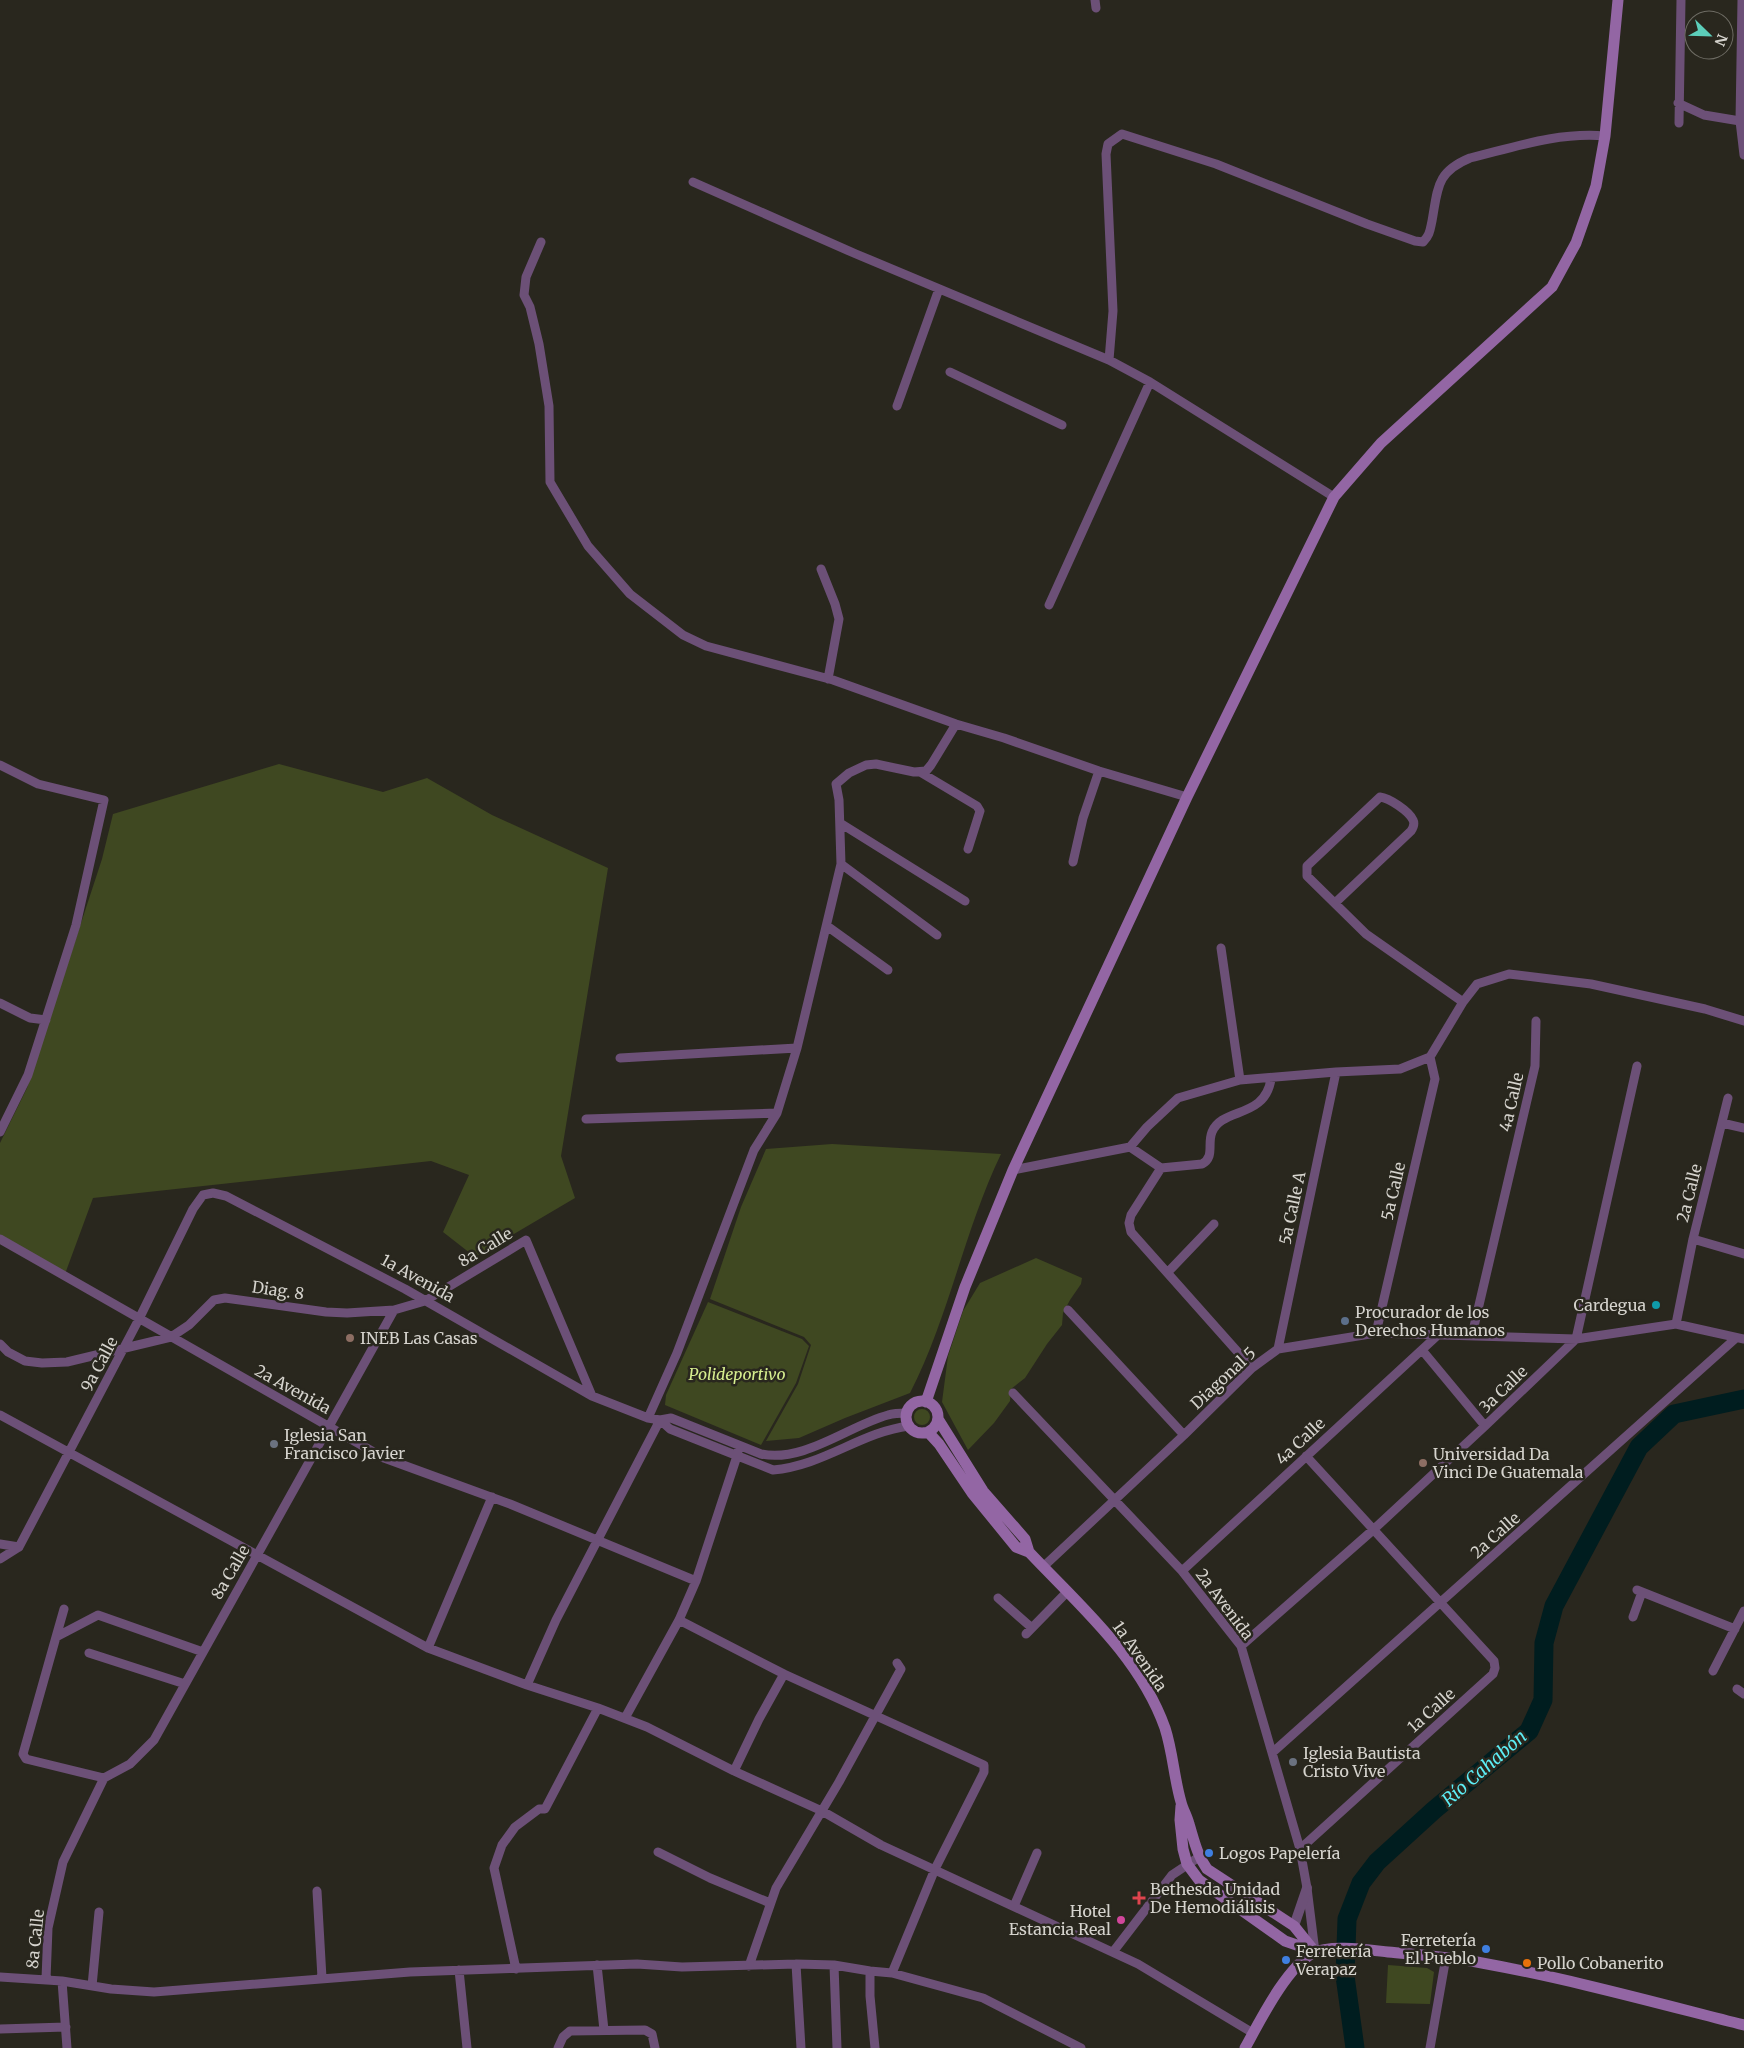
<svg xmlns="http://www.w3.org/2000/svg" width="1744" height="2048" font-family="Merriweather,serif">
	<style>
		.green { fill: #3f4821 }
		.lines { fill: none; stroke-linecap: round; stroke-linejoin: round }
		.river { stroke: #001d1f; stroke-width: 19 }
		.minor { stroke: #6c5077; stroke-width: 9 }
		.tertiary { stroke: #6c5077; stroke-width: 10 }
		.secondary { stroke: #9366a4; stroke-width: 11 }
		.culture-dot { fill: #0f9aa8; stroke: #29271e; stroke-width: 2 }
		.service-dot { fill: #5c6f8a; stroke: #29271e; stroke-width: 2 }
		.education-dot { fill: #8d6e63; stroke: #29271e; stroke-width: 2 }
		.worship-dot { fill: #6b7280; stroke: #29271e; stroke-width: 2 }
		.shop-dot { fill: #3f7fe0; stroke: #29271e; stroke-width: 2 }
		.health-dot { fill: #e0444e; stroke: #29271e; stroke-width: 2 }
		.hotel-dot { fill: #d1479c; stroke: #29271e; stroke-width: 2 }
		.food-dot { fill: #e8710a; stroke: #29271e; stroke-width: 2 }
		.labels { text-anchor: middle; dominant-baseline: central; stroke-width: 5; stroke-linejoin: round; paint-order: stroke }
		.street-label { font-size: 16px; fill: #d5d3cd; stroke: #29271e }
		.poi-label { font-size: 16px; fill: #d5d3cd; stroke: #29271e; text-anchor: start }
		.park-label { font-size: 16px; font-style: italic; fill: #d6ee8f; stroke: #29271e }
		.water-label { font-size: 18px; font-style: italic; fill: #5cedf5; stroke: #29271e }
	</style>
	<rect width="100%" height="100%" fill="#29271e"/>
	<path class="green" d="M279,764l104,28 44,-14 65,37 116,53 -47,288 14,42 -100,59 -32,-25 26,-57 -38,-14 -338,37 -28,76 -65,-35v-96l27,-55 75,-229 11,-45z
		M832,1144l169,10c-37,77 -52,163 -91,239l-65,25 -46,20 -33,3 32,-57 13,-39 -7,-8 -94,-38 31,-92 25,-58z
		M1036,1258l46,20 -1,6 -11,16 -7,13 -1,12 -15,19 -22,34 -14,11 -1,12 -16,22 -26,27 -26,-48 6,-46 15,-45 17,-28z
		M708,1302l94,37 7,7 -13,37 -35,62 -96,-40 1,-10z
		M914 1417a8 8 0 1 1 16 0a8 8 0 1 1-16 0Z
		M1388,1965l39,3 7,4 -4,32 -44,-1z"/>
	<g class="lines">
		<path class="river" d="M1355,2048l-10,-72 2,-57 14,-36 16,-21 57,-52 95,-79 14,-31 1,-57 10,-37 85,-159 35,-33 70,-15"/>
		<path class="minor" d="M1095,0l1,8
			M1742,0l-2,121 4,34
			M1678,103l26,12 36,6
			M1679,123l2,-123
			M693,182l163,72 253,106 41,22 184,115
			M541,242l-15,35 -2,18 6,12 9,37 10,62 1,76 38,64 42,48 53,41 23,11 127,34 123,44 48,14 95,33 88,26
			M1109,360l4,-49 -7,-157 2,-10 14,-10 94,30 151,60 48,17 8,1c7,-7 7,-12 9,-21 6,-33 4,-49 38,-63 45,-11 88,-26 135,-22
			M950,372l112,53
			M897,406l42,-117
			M821,569l14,35 4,15 -11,60
			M1049,605l101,-223
			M0,765l38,19 66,16 -28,125 -48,150 -28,57
			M920,772l57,34 3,5 -12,38
			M840,823l125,78
			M1073,862l10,-44 16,-47
			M841,864l96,71
			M1335,903l76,-72c2,-3 4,-7 2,-11 -4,-9 -24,-22 -33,-23l-73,69v10l59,58 97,68
			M827,926l61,44
			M1221,948l19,132
			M0,1003l30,15 16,2
			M620,1058l177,-10
			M586,1119l191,-6
			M1722,1123l22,5
			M1130,1147l31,21 -30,47 -2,8 2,9 121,136
			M1161,1168l41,-4c13,-7 5,-20 10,-32 10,-25 53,-13 59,-53
			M1013,1170l117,-23 17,-20 31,-29 62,-18 96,-8 64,-3 30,-12 33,-55 14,-18 32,-10 82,10 114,25 39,12
			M0,1239l384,219 126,46 186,77
			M1693,1239l51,15
			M1168,1272l46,-48
			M1068,1310l116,125
			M1676,1324l17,-85 35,-141
			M1376,1333l59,-254 -5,-22
			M1472,1335l63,-269 1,-45
			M0,1344l8,8 17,9 17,2 25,-1 104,-25 18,-12 25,-25 11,-2 101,14 21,1 47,-3
			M1278,1349l58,-277
			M1422,1350l63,76
			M1013,1393l169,178 59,75 59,203 7,39 8,64
			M0,1415l428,233 99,37 71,23 49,19 87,44 88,40 59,34 257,119 115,69
			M648,1418l29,-65 77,-203 23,-37 20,-65 44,-184 -2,-64 -3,-16 13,-11 17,-8 10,-1 38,8 12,-1 5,-6 25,-41
			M660,1420l10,9 103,41c50,-4 88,-38 136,-44
			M0,1544l19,3
			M0,1559l19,-12 120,-228 54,-110 10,-14 10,-2 13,3 179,93 187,107 56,22 12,2 11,-2 90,36c43,9 87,-28 127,-39 6,-2 13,-2 20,-2
			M1043,1567l141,-132 68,-67 26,-19 98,-16 200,6 100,-15 68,15
			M1182,1571l257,-237
			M1637,1590l98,39
			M998,1598l34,30
			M1633,1617l9,-25
			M679,1620l105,54 200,91v7l-49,97 -43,104
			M1026,1634l41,-42
			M56,1637l8,-28
			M1241,1646l132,-116 112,-104 91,-87 61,-273
			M428,1648l64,-151
			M89,1653l96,31
			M1713,1671l31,-60
			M527,1685l29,-65 104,-200
			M1737,1689l7,5
			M625,1718l54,-98 17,-39 41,-125 2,-10
			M1272,1753l464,-415
			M734,1771l25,-52 25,-45
			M104,1778l-78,-19 -3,-5 33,-117 42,-22 105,37
			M1300,1849l193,-175 2,-6 -1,-7 -188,-205
			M658,1852l52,26 60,25
			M317,1891l5,87
			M1014,1906l23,-53
			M1113,1952l59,-77 27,-18
			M796,1964l5,84
			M597,1965l7,65
			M834,1965l3,83
			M749,1966l27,-78 63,-106 62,-113 -4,-6
			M516,1969l-22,-101 8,-23 13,-18 24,-18h6l53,-101
			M459,1970l8,78
			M870,1971v25l5,52
			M0,1977l62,4 49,8 43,3 256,-20 227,-8 45,3 114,-3 38,1 36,6 22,2 91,25 98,50
			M46,1979l2,-51 15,-66 41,-84 26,-14 24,-24 240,-430 31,-9 101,-61 66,156
			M62,1981l5,67
			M92,1986l7,-74
			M0,2029l66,-2
			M558,2048l5,-11 7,-6 75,-1 7,4 3,14
			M1430,2048l16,-91"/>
		<path class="tertiary" d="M1294,1926l13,-38"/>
		<path class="secondary" d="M906 1417a16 16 0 1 1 32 0a16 16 0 1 1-32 0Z
			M926,1402l39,-115 48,-117 174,-373 147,-300 47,-54 171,-156 24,-44 20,-57 9,-50 13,-136
			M938,1419l45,72 42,48 4,13c50,53 111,105 136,176 8,25 9,50 16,74 2,8 6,14 8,22 5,16 8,31 18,45l87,57 21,26
			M928,1432l11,12 33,49 44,54 13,5
			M1181,1806l-1,14 3,29 4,15 12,16 86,61 29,10
			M1245,2048c15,-27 41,-80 68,-95 17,-9 56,-3 75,-1 31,3 63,5 94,11 88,16 175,40 262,62"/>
	</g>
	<circle class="culture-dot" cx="1656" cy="1305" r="5"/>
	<circle class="service-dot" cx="1345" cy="1321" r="5"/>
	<g class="education-dot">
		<circle cx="350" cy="1338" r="5"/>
		<circle cx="1423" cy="1463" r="5"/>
	</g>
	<g class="worship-dot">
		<circle cx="274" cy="1444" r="5"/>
		<circle cx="1293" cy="1762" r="5"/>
	</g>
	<g class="shop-dot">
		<circle cx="1209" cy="1853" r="5"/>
		<circle cx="1486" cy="1949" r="5"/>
		<circle cx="1286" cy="1960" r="5"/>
	</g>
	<path class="health-dot" d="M1136.5 1890.5h5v5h5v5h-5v5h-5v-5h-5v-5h5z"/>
	<circle class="hotel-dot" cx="1121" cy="1920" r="5"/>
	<circle class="food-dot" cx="1527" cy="1963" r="5"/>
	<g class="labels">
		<g class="street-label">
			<text transform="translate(1511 1102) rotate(-77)">4a Calle</text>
			<text transform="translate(1393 1191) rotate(-77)">5a Calle</text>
			<text transform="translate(1689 1193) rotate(-76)">2a Calle</text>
			<text transform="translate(1292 1208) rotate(-78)">5a Calle A</text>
			<text transform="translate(485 1247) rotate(-31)">8a Calle</text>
			<text transform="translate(418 1278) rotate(29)">1a Avenida</text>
			<text transform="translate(278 1290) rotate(8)">Diag. 8</text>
			<text transform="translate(99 1364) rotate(-62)">9a Calle</text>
			<text transform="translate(1223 1378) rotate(-43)">Diagonal 5</text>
			<text transform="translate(293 1389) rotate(29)">2a Avenida</text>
			<text transform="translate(1503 1389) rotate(-44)">3a Calle</text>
			<text transform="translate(1300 1441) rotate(-43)">4a Calle</text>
			<text transform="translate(1495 1535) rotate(-42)">2a Calle</text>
			<text transform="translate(230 1572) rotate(-60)">8a Calle</text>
			<text transform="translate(1225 1604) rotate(53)">2a Avenida</text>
			<text transform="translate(1140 1656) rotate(55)">1a Avenida</text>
			<text transform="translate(1431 1710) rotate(-42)">1a Calle</text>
			<text transform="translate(35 1939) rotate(-84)">8a Calle</text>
		</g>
		<g class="poi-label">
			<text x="1646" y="1305" text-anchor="end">Cardegua</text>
			<text x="1355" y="1312">Procurador de los<tspan x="1355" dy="18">Derechos Humanos</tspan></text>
			<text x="360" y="1338">INEB Las Casas</text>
			<text x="284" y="1435">Iglesia San<tspan x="284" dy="18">Francisco Javier</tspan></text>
			<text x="1433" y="1454">Universidad Da<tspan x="1433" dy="18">Vinci De Guatemala</tspan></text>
			<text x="1303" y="1753">Iglesia Bautista<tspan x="1303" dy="18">Cristo Vive</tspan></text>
			<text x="1219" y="1853">Logos Papelería</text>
			<text x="1150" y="1889">Bethesda Unidad<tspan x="1150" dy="18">De Hemodiálisis</tspan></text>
			<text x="1111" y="1911" text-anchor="end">Hotel<tspan x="1111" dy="18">Estancia Real</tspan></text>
			<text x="1476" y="1940" text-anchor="end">Ferretería<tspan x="1476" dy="18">El Pueblo</tspan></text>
			<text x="1296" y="1951">Ferretería<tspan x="1296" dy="18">Verapaz</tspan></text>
			<text x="1537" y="1963">Pollo Cobanerito</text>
		</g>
		<g class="park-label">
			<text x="737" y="1374">Polideportivo</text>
		</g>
		<g class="water-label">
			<text transform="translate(1484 1768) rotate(-41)">Río Cahabón</text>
		</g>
	</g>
	<g transform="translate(1709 35) rotate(113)"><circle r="24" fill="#29271e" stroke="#6e6c64"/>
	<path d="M0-4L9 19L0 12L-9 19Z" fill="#5cceba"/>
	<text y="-8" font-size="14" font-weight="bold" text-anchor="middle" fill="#d5d3cd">N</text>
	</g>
</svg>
